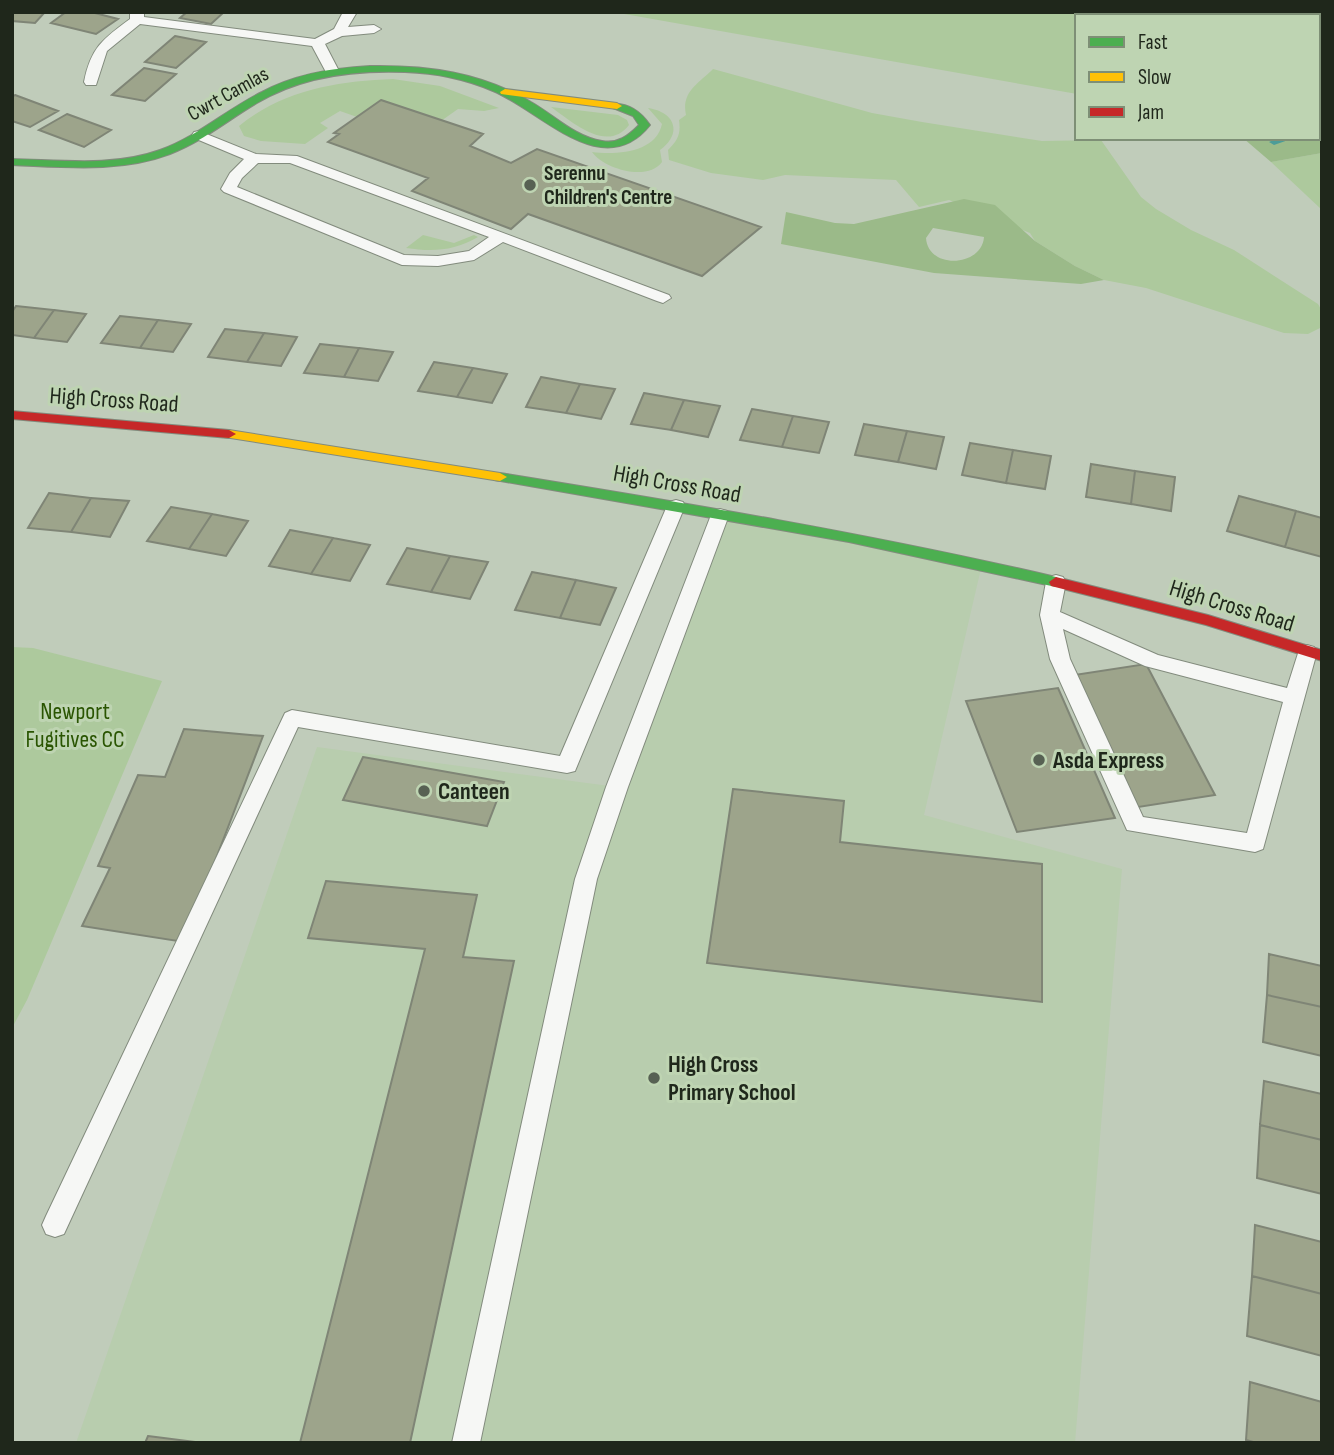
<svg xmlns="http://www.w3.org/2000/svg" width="1334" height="1455" font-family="'Sofia Sans Condensed',sans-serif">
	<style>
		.built { fill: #b8cdae }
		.green { fill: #adc99d }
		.forest { fill: #9bba89; fill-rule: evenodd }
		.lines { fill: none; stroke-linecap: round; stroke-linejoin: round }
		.stream { fill: #4c9c98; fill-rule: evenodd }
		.building { fill: #9da48b; stroke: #7f8576; stroke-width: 2 }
		.lane-casing { stroke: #828b7d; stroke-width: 2 }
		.fast-casing { stroke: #828b7d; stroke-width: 2 }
		.slow-casing { stroke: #828b7d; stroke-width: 2 }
		.jam-casing { stroke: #828b7d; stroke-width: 2 }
		.lane { fill: #f6f7f5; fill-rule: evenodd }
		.fast { fill: #4caf50; fill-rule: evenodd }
		.slow { fill: #ffc107; fill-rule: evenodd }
		.jam { fill: #c62828; fill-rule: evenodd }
		.poi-dot { fill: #576153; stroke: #bed4b2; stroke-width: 2.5 }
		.labels { text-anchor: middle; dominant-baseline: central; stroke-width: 6; stroke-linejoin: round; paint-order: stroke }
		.far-street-label { font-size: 21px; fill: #1f271b; stroke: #bed4b2 }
		.far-poi-label { font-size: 21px; font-weight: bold; fill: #1f271b; stroke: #bed4b2; text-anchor: start }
		.street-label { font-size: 24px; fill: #1f271b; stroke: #bed4b2 }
		.park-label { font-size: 24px; fill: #2a5502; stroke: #bed4b2 }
		.poi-label { font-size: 24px; font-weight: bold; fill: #1f271b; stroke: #bed4b2; text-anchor: start }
	</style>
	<rect width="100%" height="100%" fill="#c0ccba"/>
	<path class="built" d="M720,515l262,49 -58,251 198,54 -47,574h-999l241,-696 300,40z"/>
	<path class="green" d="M613,12h709v71h-4v-67h-241v78z
		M713,69l159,44 50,9 120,19 59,-1 40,57 15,12 35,21 43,20 84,54 4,7v16l-14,7 -24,-1 -138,-45 -42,-8 -29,-14 -40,-25 -5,-8 -81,-33 -30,7 -23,-27 -111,-5 -22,5 -52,-7 -42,-13 -1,-10c10,-10 13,-16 11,-30l7,-5c-5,-23 12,-31 27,-46z
		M393,79l47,7 59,22 -15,3 -26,-2 -17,12 -60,-21 -24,17 -17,-6 -20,12 8,5 -23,16 -44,-3 -17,-5 -5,-10c44,-36 99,-45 154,-47z
		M551,107l67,8 9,5 2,5c-22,29 -58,-4 -78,-18z
		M648,108c27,4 35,25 12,42l2,12c-14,20 -58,7 -70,-10 24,3 64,1 70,-28z
		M1322,153v57l-51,-48z
		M423,235l31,8 20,-8 4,2c-24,14 -45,15 -72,11z
		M12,647l21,1 129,33 -135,319 -15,28z"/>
	<path class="forest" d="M1318,83h4v70l-51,9 -28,-24h75z
		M964,199l31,6 40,36 40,25 29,14 -23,4 -147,-11 -153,-29 5,-32 49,11 19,1zM933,228l51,9c-2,30 -56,33 -58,1z"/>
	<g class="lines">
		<path class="stream" d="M1322,128v6l-4,1v-6z
			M1277,138h17l-20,7 -5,-3z"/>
	</g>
	<path class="building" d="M12,12h33l-10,11 -23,-2z
		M66,12h25l27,7 -22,15 -45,-11z
		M187,12h37l-13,12 -31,-6z
		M175,36l31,6 -30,26 -31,-6z
		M144,68l32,6 -31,27 -33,-6z
		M15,95l43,16 -28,16 -18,-6v-24z
		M381,100l102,34 -13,12 41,17 26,-14 224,78 -59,49 -174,-62 -17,15 -99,-38 16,-13 -100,-36 11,-8 -5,-1z
		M67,114l44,16 -27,17 -45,-17z
		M16,306l38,4 -20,28 -22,-3v-23z
		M54,310l32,4 -19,28 -33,-4z
		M120,316l38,4 -18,28 -39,-5z
		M158,320l33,4 -18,28 -33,-4z
		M225,329l39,4 -17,29 -39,-5z
		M264,333l33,4 -16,29 -34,-4z
		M320,344l39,4 -15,29 -40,-4z
		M359,348l34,4 -15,29 -34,-4z
		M434,362l39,6 -16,29 -39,-6z
		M473,368l34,6 -15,29 -35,-6z
		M541,377l39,7 -14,29 -40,-6z
		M580,384l35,5 -14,30 -35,-6z
		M644,393l40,7 -13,30 -40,-6z
		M684,400l36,6 -12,31 -37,-7z
		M752,409l41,7 -11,31 -42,-7z
		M793,416l36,6 -10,31 -37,-6z
		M864,424l43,7 -9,31 -43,-7z
		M907,431l37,6 -8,32 -38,-7z
		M970,443l43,7 -7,33 -44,-8z
		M1013,450l38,6 -6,33 -39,-6z
		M1091,464l44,7 -4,33 -45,-7z
		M1135,471l40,6 -4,34 -40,-7z
		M49,493l42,5 -20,34 -43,-4z
		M1239,496l57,15 -11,36 -58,-16z
		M91,498l38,3 -19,36 -39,-5z
		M171,507l41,7 -23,35 -42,-8z
		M1296,511l26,7v39l-37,-10z
		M212,514l36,7 -22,35 -37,-7z
		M290,530l43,8 -22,36 -42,-8z
		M333,538l37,7 -20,36 -39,-7z
		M407,548l43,8 -19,36 -44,-8z
		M450,556l38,6 -18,37 -39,-7z
		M532,572l44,8 -16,38 -45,-8z
		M576,580l40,8 -16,37 -40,-7z
		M1146,664l69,131 -83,13 -64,-132z
		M1058,688l57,130 -98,14 -51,-131z
		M184,729l79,7 -79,206 -102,-16 28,-58 -12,-2 40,-91 27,2z
		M363,757l141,25 -17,44 -144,-26z
		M733,789l111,12 -4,41 202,22v138l-335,-39z
		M326,881l151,14 -14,62 51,4 -104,482h-110l125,-494 -117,-11z
		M1269,954l53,12v41l-55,-12z
		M1267,995l55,12v49l-59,-14z
		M1264,1081l58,13v46l-62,-15z
		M1260,1125l62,15v54l-65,-16z
		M1255,1225l67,17v52l-70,-18z
		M1252,1276l70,18v62l-75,-20z
		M1250,1382l72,20v41h-65l-11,-3z
		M148,1436l55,7h-58z"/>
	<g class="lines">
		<g class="lane-casing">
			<path id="lane" d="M130,12h14v5l171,22 19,-10 9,-17h14l-9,15 26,-2 7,4 -7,4 -32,3 -17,8 14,27 -7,4 -5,-1 -15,-28 -172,-22 -33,27 -11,34h-10l-2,-3c7,-35 19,-43 46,-63z
				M199,131l57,23 41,2 372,139 2,3 -8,5 -6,-2 -154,-59 -29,18 -36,6 -36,-1 -178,-73 -3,-3 9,-16 14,-14 -50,-21 -2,-3 2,-3zM258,163h32l199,74 -20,14 -31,5 -34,-1 -167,-68 5,-9z
				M676,500l7,2 2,4 -110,265 -8,2 -269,-46 -234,507 -9,3 -9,-3 -4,-9 4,-9 239,-503 7,-3 268,46 107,-250 2,-4z
				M720,509l7,2 2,4 -101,272 -31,92 -117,564h-28l123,-564 31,-92 105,-272 2,-4z
				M1056,575l7,2 3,5 -6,30 98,43 129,33 13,-41 7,-2 7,2 3,5 -54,197 -8,3 -128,-22 -77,-171 -10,-44 6,-33 3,-5zM1063,629l82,37 138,36 -36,131 -104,-16 -73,-158z"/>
		</g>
		<g class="fast-casing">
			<path id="fast" d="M370,66c57,-1 111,6 161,36 23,13 44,35 71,39 16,3 26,-5 37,-16l-6,-9 -20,-8v-4c17,-1 28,8 37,21 -47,59 -109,-14 -157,-34 -28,-12 -57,-18 -88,-19 -51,-2 -103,4 -148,31 -29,17 -55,39 -87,51 -50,19 -105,13 -158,11v-6c49,1 101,8 148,-9 37,-13 67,-41 102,-58 33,-18 70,-24 108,-26z
				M500,473c186,30 372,61 556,104l7,5 -7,5 -207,-45 -354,-62 -2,-3z"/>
		</g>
		<g class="slow-casing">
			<path id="slow" d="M505,89l112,14 5,3 -5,3 -116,-15 -1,-2z
				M229,430l271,43 7,4 -7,4 -276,-44v-6z"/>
		</g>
		<g class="jam-casing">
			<path id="jam" d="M12,411l217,19 7,4 -7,4 -217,-19z
				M1056,577l152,38 114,35v11l-116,-36 -155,-39 -2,-4z"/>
		</g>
		<use href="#lane" class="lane"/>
		<use href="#fast" class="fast"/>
		<use href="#slow" class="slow"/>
		<use href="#jam" class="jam"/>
	</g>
	<g class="poi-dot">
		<circle cx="530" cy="185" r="7"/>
		<circle cx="1039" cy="760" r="7"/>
		<circle cx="424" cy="791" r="7"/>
		<circle cx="654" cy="1078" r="7"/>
	</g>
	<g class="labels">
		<g class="far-street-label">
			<text transform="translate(228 94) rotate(-29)">Cwrt Camlas</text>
		</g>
		<g class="far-poi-label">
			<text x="544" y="173">Serennu<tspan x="544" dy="24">Children's Centre</tspan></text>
		</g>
		<g class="street-label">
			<text transform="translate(114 400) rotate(4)">High Cross Road</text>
			<text transform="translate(677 484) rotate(10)">High Cross Road</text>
			<text transform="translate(1232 606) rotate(17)">High Cross Road</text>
		</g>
		<g class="park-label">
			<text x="75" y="711">Newport<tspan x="75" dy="28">Fugitives CC</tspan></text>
		</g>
		<g class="poi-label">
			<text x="1053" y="760">Asda Express</text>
			<text x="438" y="791">Canteen</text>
			<text x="668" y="1064">High Cross<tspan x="668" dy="28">Primary School</tspan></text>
		</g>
	</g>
	<rect width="1334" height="1455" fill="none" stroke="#1f271b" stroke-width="28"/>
	<rect x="1075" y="14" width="245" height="126" fill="#bed4b2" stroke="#7e8f76" stroke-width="2"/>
	<rect x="1089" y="37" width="35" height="10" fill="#4caf50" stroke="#7e8f76" stroke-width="2"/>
	<text x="1138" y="49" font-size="21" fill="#1f271b">Fast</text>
	<rect x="1089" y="72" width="35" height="10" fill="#ffc107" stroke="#7e8f76" stroke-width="2"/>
	<text x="1138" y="84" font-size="21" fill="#1f271b">Slow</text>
	<rect x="1089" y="107" width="35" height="10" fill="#c62828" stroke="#7e8f76" stroke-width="2"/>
	<text x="1138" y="119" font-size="21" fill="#1f271b">Jam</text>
</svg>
